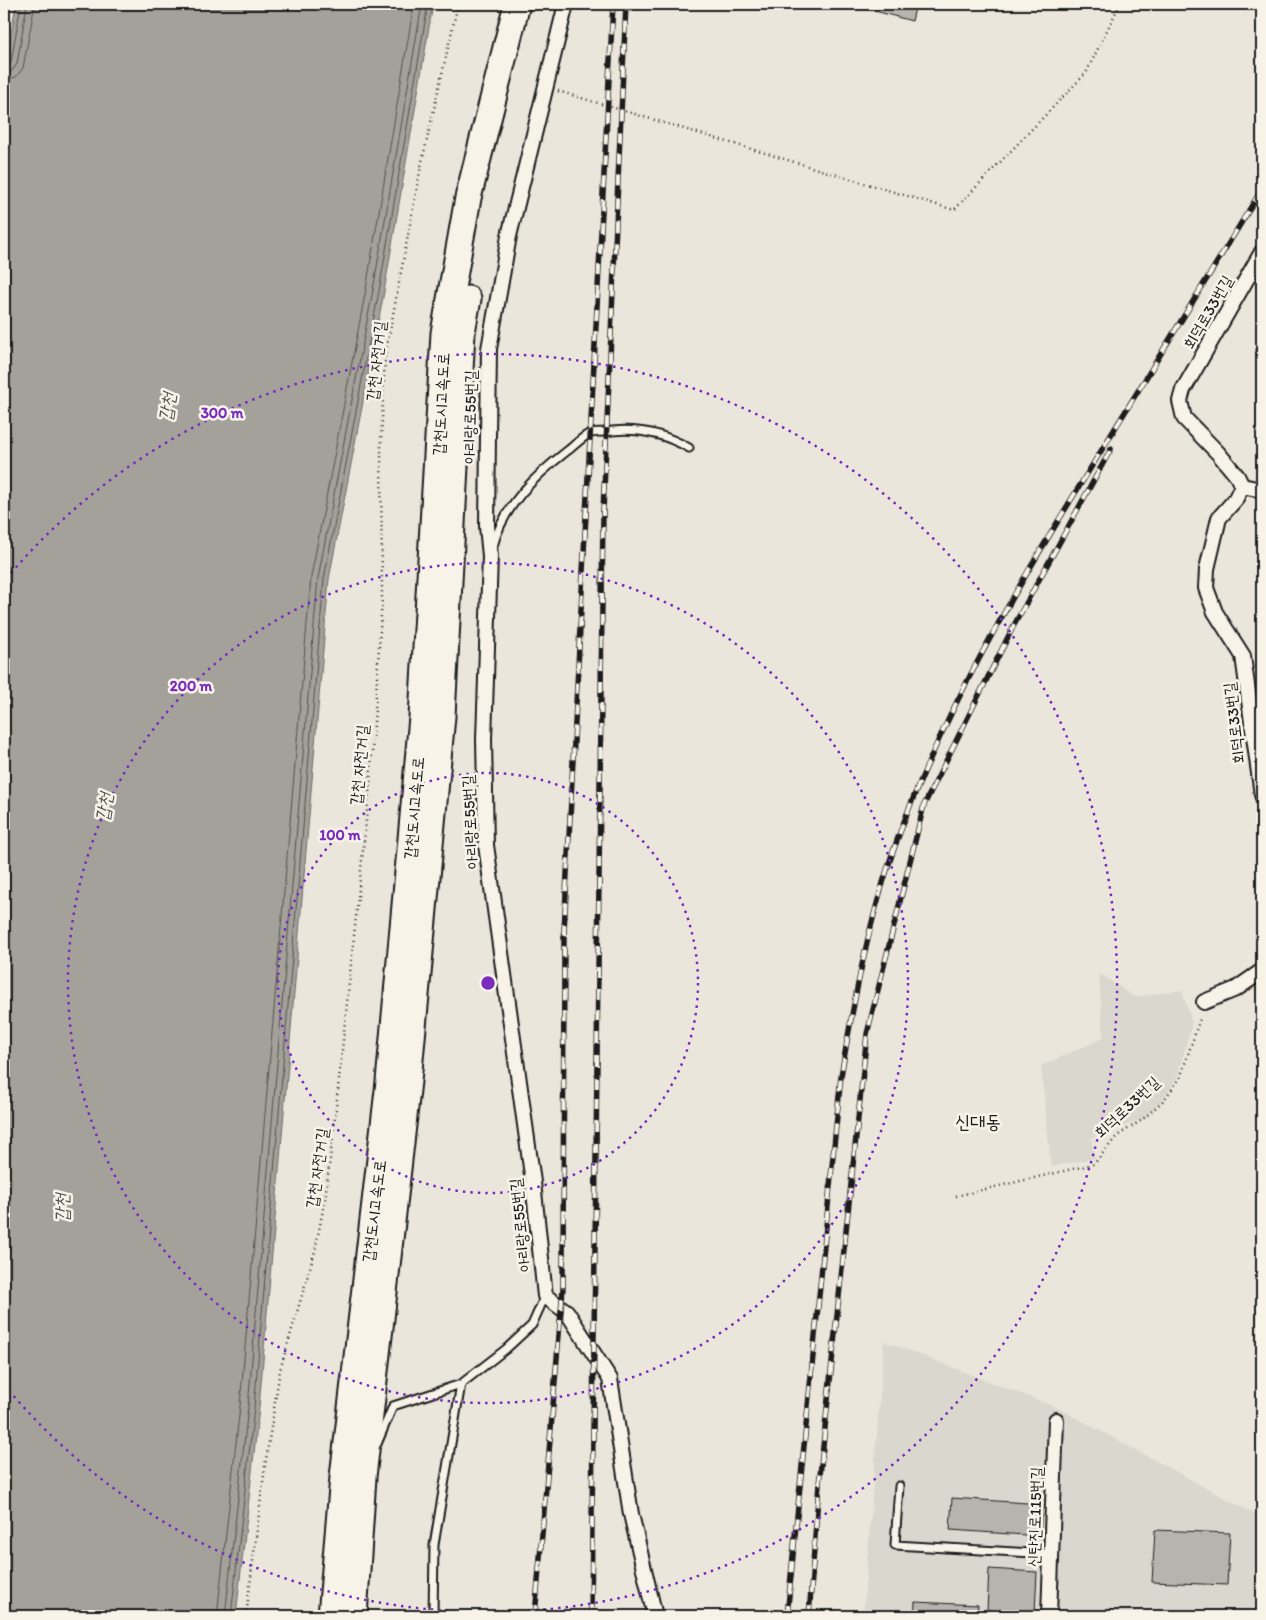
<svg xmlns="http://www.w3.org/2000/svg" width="1266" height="1620" font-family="Itim,'Poor Story',sans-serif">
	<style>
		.built { fill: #dad7ce }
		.water { fill: #a3a19a; stroke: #6d6c68 }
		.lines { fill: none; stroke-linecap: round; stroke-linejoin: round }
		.shore { stroke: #52514e; stroke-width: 1 }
		.building { fill: #b6b4ac; stroke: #1c1c1c }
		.lane-casing { stroke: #1c1c1c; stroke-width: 11 }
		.street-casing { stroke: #1c1c1c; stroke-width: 18 }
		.highway-casing { stroke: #1c1c1c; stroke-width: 29 }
		.path { stroke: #1c1c1c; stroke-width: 2.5; stroke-dasharray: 1 4; stroke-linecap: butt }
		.lane { stroke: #f7f3e8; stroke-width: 7 }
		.street { stroke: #f7f3e8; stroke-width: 14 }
		.highway { stroke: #f7f3e8; stroke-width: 25 }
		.rail-casing { stroke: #1c1c1c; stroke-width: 5.5 }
		.rail { stroke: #f7f3e8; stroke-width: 4; stroke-dasharray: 11; stroke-linecap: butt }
		.ring { fill: none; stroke: #7b2cbf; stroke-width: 2.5; stroke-dasharray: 2.5 5 }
		.labels { text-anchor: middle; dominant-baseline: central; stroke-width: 5; stroke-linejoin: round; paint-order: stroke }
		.street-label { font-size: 16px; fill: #1c1c1c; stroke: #f7f3e8 }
		.water-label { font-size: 18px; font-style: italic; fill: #52514e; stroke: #f7f3e8 }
		.quarter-label { font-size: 19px; fill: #1c1c1c; stroke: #f7f3e8 }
		.centre { fill: #7b2cbf; stroke: #f7f3e8; stroke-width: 2.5 }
		.ring-label { font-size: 15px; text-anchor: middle; font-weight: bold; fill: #7b2cbf; stroke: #f7f3e8; stroke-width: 5; stroke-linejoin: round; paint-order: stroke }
	</style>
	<rect width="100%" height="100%" fill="#eae6dc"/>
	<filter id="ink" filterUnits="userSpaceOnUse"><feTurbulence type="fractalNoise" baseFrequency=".02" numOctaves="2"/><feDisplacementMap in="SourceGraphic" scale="10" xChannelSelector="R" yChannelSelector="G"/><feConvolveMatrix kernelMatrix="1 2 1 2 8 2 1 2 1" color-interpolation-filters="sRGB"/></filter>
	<g filter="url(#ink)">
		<path class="built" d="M1099,973l35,24 48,-7 10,33 -15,55 -14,22 -19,19 -53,19 4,20 -44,9 -10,-101 62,-28z
			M884,1341l174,67 204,110v98h-399z"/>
		<path class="water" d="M16,4h417l-49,288 -55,287 -70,829 -23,208h-232v-1541z"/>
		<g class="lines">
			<path class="shore" d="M4,66h4l3,-4 10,-58
				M4,73l8,-2 5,-7 10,-60
				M4,80l12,-3 7,-9 12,-64
				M217,1616l23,-210 71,-829 55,-288 48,-285
				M225,1616l23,-209 70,-829 55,-288 49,-286
				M231,1616l23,-208 70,-829 55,-288 49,-287"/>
		</g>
		<path class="building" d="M861,4h55l-4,17 -52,-14z
			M952,1498l90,6 -2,32 -90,-6z
			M1155,1530l75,3 -3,52 -75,-3z
			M989,1569l48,3 -2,41 -48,-3z
			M915,1602l63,3 -1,11h-63z"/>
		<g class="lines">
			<g class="lane-casing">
				<path id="lane" d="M493,546c11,-41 42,-70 74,-95 7,-5 14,-13 22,-17 4,-2 10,-2 15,-2 30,-5 59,1 85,16
					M377,1444l16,-38 68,-22 45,-35 26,-24 13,-29
					M899,1486l-4,59 156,9
					M433,1616l1,-71 27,-161"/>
			</g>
			<g class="street-casing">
				<path id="street" d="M566,4l-57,232 -20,113 -2,177 3,30 -6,183 2,106 47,337 12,114 22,16 43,67 21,135 24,102
					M1262,252l-79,138 -3,11 4,17 34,35 19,23 5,10 -7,14 -16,18 -12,51 -1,19 9,24 28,44 19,139
					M1242,486l20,4
					M1204,1002l32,-13 26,-18
					M1049,1616l7,-196"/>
			</g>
			<g class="highway-casing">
				<path id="highway" d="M331,1616l12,-139 46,-395 33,-365 22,-384 24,-135 49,-194
					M354,1616l9,-139 45,-396 34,-365 20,-384 6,-33"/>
			</g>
			<path class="path" d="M558,91l396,119 132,-137 34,-69
				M956,1196l138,-32 23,-28 25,-16 22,-20 16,-22 21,-62
				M246,1616l19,-150 15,-96 35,-119 10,-52 9,-72 36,-344 7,-104 5,-80 -1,-158 4,-84 36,-191 37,-162"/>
			<use href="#lane" class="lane"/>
			<use href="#street" class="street"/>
			<use href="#highway" class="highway"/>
			<g class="rail-casing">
				<path id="rail" d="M535,1616l28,-328 1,-357 49,-927
					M591,1616l12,-1105 23,-507
					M787,1616l54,-540c14,-82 29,-163 58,-241 49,-134 124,-258 199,-379 55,-89 109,-178 164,-267
					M809,1616l10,-132 48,-450 57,-229 89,-178 98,-178"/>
			</g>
			<use href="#rail" class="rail"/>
		</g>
	</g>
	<g class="ring">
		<circle cx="488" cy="983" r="210"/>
		<circle cx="488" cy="983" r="420"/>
		<path d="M6 579A629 629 0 1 1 6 1387"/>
	</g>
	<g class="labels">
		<g class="street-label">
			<text transform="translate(1208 312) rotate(-60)">회덕로33번길</text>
			<text transform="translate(376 361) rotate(-84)">갑천 자전거길</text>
			<text transform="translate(441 404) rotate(-87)">갑천도시고속도로</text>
			<text transform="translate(470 417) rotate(-89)">아리랑로55번길</text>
			<text transform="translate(1234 723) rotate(-97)">회덕로33번길</text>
			<text transform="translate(359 765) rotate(-85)">갑천 자전거길</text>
			<text transform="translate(414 808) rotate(-85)">갑천도시고속도로</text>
			<text transform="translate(470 822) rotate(-93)">아리랑로55번길</text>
			<text transform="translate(1127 1107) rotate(-43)">회덕로33번길</text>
			<text transform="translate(317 1168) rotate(-82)">갑천 자전거길</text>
			<text transform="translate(374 1211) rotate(-83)">갑천도시고속도로</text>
			<text transform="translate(520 1225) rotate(-96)">아리랑로55번길</text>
			<text transform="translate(1035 1517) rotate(-88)">신탄진로115번길</text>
		</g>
		<g class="water-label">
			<text transform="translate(167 407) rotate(-81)">갑천</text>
			<text transform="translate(104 807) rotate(-81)">갑천</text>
			<text transform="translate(62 1208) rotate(-90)">갑천</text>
		</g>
		<g class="quarter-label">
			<text x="978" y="1121">신대동</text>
		</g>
	</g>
	<circle cx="488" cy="983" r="8" class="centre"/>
	<g class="ring-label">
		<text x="222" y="418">300 m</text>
		<text x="191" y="691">200 m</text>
		<text x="340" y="840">100 m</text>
	</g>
	<rect width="1266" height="1620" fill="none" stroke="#f7f3e8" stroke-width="20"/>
	<rect x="10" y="10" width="1246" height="1600" fill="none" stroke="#1c1c1c" stroke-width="2" filter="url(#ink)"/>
</svg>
